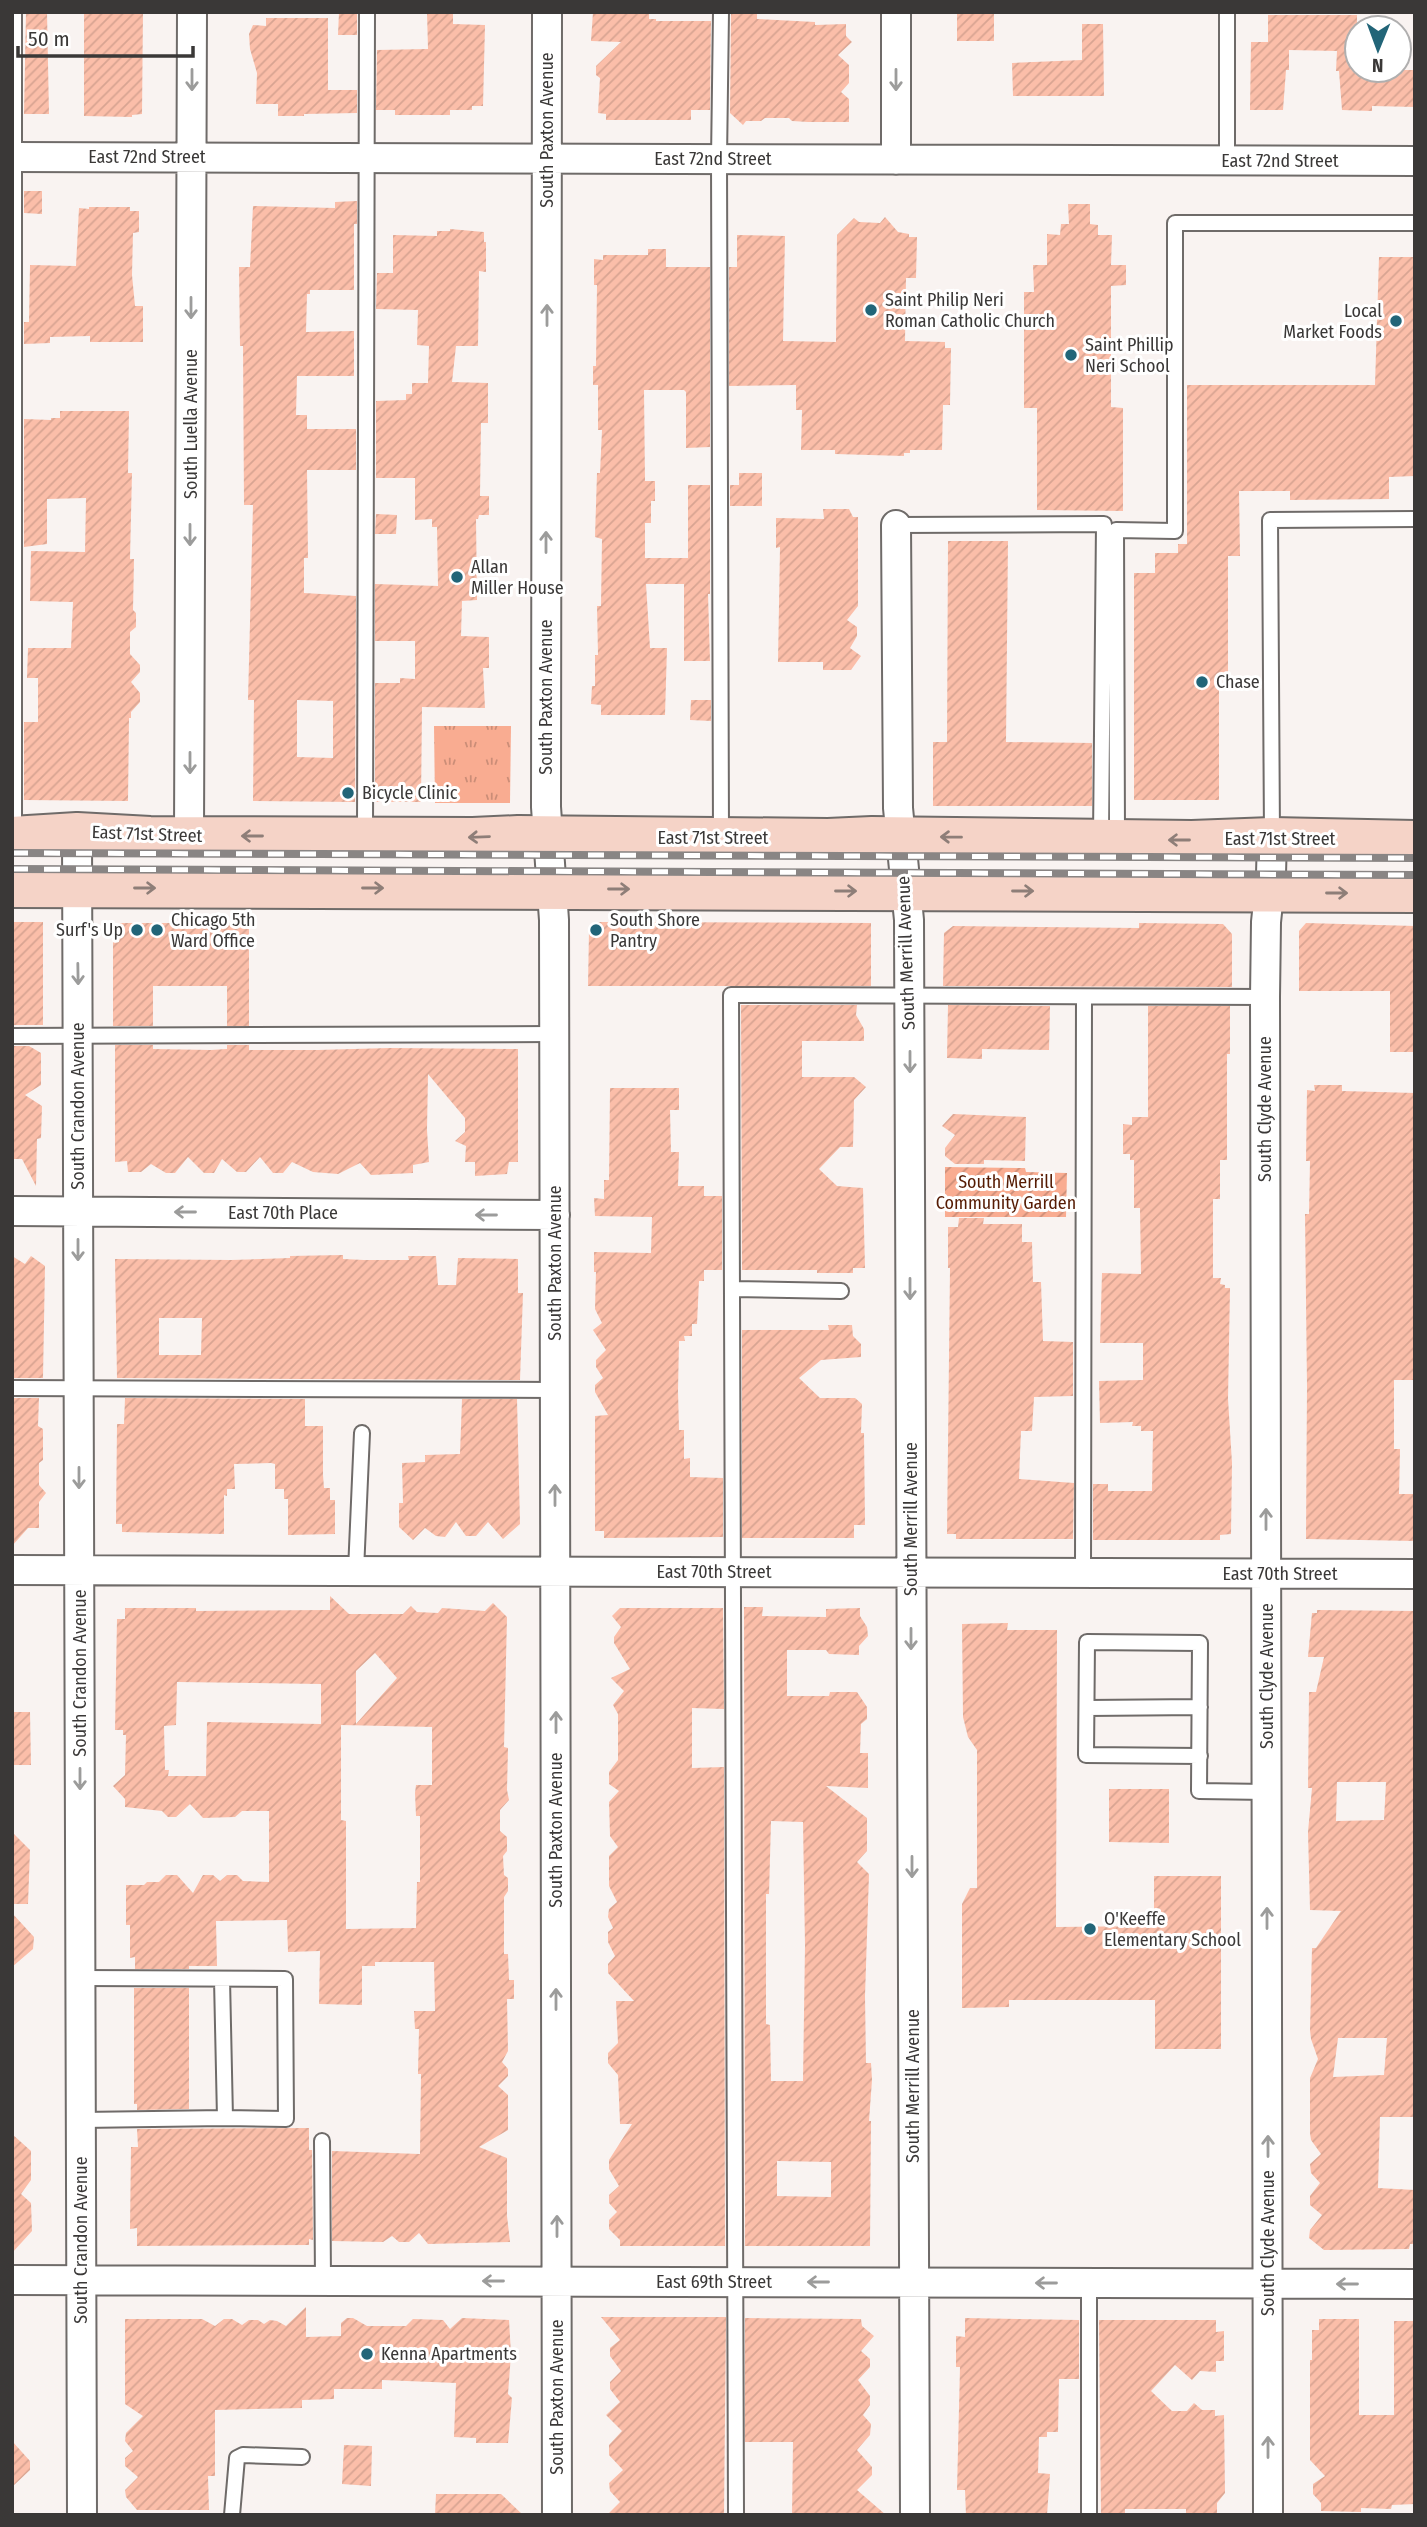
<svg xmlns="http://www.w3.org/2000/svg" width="1427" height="2527" font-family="'Fira Sans Condensed',sans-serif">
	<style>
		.grass { fill: url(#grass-tufts) }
		.garden { fill: url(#garden-furrows) }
		.building { fill: url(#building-hatch); fill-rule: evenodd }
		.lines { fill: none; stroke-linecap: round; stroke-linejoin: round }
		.lane-casing { stroke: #6f6b69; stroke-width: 18 }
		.street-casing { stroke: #6f6b69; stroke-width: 32 }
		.secondary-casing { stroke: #6f6b69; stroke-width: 42 }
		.lane { stroke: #fff; stroke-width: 14 }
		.street { stroke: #fff; stroke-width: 28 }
		.secondary { stroke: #f5d3c7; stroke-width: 38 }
		.rail-casing { stroke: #898584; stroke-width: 8 }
		.rail { stroke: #fff; stroke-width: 5; stroke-dasharray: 16; stroke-linecap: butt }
		.oneway { stroke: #9c9c9b }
		.oneway2 { stroke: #8e7e78 }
		.poi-dot { fill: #226578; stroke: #fff; stroke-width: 2.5 }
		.labels { text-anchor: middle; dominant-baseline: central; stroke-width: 6; stroke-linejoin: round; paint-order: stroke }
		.street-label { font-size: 18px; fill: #3a3837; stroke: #fff }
		.poi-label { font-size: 18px; fill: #3a3837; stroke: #fff; text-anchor: start }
		.park-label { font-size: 18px; fill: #561b03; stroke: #fff }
	</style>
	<defs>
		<pattern id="grass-tufts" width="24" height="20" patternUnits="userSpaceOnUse" patternTransform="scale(1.75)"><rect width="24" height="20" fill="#f9ac91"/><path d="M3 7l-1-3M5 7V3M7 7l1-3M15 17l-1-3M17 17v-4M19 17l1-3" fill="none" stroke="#cb8d77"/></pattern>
		<pattern id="garden-furrows" width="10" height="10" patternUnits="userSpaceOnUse" patternTransform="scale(1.75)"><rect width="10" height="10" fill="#f9ac91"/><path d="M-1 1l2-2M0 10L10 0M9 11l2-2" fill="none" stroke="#cb8d77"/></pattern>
		<pattern id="building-hatch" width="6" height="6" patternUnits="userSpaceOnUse" patternTransform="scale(1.75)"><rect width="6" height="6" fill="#fbbea9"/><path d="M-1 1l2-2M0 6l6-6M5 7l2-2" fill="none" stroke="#d8a492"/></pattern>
	</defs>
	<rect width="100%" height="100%" fill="#f9f3f1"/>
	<path class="grass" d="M434,726h77l-1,77h-75z"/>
	<path class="garden" d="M945,1167l80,1 1,4 41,1 -1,44h-121z"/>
	<path class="building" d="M26,12h21l2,102h-25z
		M84,12h59l-1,102 -10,1v2l-48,-1z
		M339,12h18v23h-19z
		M427,12h26v12l32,1 -2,81h-11v4h-22v5h-55v-5h-19l1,-60 51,-1z
		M593,12h56v7h7v2h55l-1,89h-19v10h-85v-6l-8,-1 2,-35 -4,-3v-9l25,-24 -30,-1z
		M731,12h26v7l58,3v3l31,-1v12l6,6 -14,13 11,10v18l-8,9 8,7v23h-41l-16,-1 -3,-3h-24l-4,3h-15l-3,4 -13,-12z
		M957,12h37v29h-37z
		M1268,15h89v55h58v37l-43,-1v5l-30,-1 -3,-39h-3l1,-20 -48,-1v20h-3l-3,40h-33l1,-68h17z
		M266,18h62v72h29v23l-53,1v2h-26v-12h-22l1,-31 -7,-24 -1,-15 4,-9 13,1z
		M1082,24h21l1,72h-91l-1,-33 70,-3z
		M24,191h18v23l-18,-1z
		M357,201v23h-3v66h-44v4h-3l-1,38 48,-1v45h-57l-1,39h11v14h49v41h-49l1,88h-4v35l52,3 -1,206 -102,-1 1,-101h-6l5,-195h-9l-1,-159h-3l-1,-79h11l3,-61 82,2v-6zM297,700l36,1v57l-36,-1z
		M1068,204h22v20l8,1v10h14l-1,30h15v20l-15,1v121l12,1v103l-86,-1v-102h-13v-116h10l-1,-27h14v-31l13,1 1,-11h8z
		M89,207h41v4h9v21l-6,1 -1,42 3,31h8v36h-53v-6l-40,1v6l-26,1v-22h5l1,-57 46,1 3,-58 10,1z
		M885,217l13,15 11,2v3h8l-1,41h-10l-1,63 40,1v6h6l-1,57h-7l-1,45h-32v3h-6v3l-69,-2v-4h-34l1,-40h-6v-25l-67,1v-119h8v-32l48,1 -2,105 53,1 1,-107 17,-17 5,4 21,1z
		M450,229l34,3v10h2v30l-7,-1 -1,75h-22l-4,36 36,1v40h-7l-1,73h9v19h-10l-1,4h-2l1,81 -15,1 -1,35 28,1v31h-6l2,40 -63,-1 -1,95h-46v-119h25v-5l15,1v-38h-40v-57l63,2 -1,-59h-5v-8l-17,1v-42h-39v-77l30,-1v-6h6v-11h16l1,-37 -12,-1 1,-35 -42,-1 1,-36h16v-38l44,1v-5h13z
		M648,249h18v18h44v180l-24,1v-56l-2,-2h-40l1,91h10v20h-4v22h-6v35h43v-73h22v109h-2l2,67h-26v-77h-38l4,64h17l-2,67h-64v-10l-10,-1 1,-18h3v-31h3l-1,-49h4l1,-67 -7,-2 2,-64h3l2,-43h-4v-45h-5v-19h3l1,-81h-3v-26l9,1v-5h45z
		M1379,257h36v219l-26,1v22l-99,1v-9h-51l1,65h-12v117h-9v127h-85v-227h21v-20h23v-9h9v-159h188z
		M60,411h69l-1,62h4l-2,86h4l-1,51 3,3v14l-6,5v22l10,11v7l-9,10 9,11v9l-9,10v6h-2l-1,83 -104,-1v-78h14v-44h-11l1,-30h43l2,-46 -43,-1 1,-50 54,1 1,-54 -39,1v45l-23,3v-128l27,1v-2h9z
		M739,473h23v33h-32v-21h9z
		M823,509h26l4,8h5v89l-11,14 10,7v9l-7,12 11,8 -10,14h-28v-8h-45l2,-115 -4,1v-30l48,1z
		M376,514l21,1 -1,19h-21z
		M948,541h60l-2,201 86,1v63h-159v-64h14z
		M691,700h20v21l-21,-1z
		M12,922h31v103h-31z
		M597,922l274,1v63h-283l1,-55z
		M113,923h136v103h-22v-40h-74v40h-40z
		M1139,923l84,1 9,10v53l-289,-1 1,-53 9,-7 186,2z
		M1306,923l109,3v126h-25v-61h-91v-60z
		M741,1005h116l-1,10 8,14v12h-62v36h52l12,10 -12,13 -1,47h-13l-21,22 18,17 26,2 2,80h-12v5h-36v-3h-75z
		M948,1005l102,1 -1,44 -67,-1v10l-35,-1z
		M1148,1006h82v48h-3v106h-7v39h-7v79h8l-1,6 5,1v3h5l-2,111 4,64 -1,71 -11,1v5h-127v-56h15v7h44l1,-60h-12v-5h-9l1,-4 -33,1 -1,-42 44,-1v-37h-43l2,-70 39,1 -1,-66h-6v-48h-4v-6h-7v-30l9,1v-8h16z
		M115,1045h38v4l58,1 16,-1v-4h22v5h69l72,-2 128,1v113h-9l-2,12 -32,2v-14h-10l1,-16 -11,-5 10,-9v-14l-37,-44 -1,56 2,32 -16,3v8l-42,2 -11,-12 -22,11 -25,-2 -21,-10 -9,11h-10l-13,-16 -14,15h-9l-15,-13 -8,14h-10l-16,-16 -13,16h-9l-15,-9 -10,8h-13l-1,-11 -12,1z
		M12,1046h17l12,7v32l-16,10 17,11 -1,32 -4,1 -1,47 -14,-27h-10z
		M1314,1085h28v6l73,2v287h-21v69h6l-1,45h16v47l-109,-2 1,-153 -2,-172h4l1,-53h-4l1,-71 8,1z
		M610,1088h69v22h-9l1,42h8l-1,34h26v10h18v74h-18v11h-5l-2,43h-5v12h-8l1,5h-6l-1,50 1,39h5v29l6,-1v19l33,1v59l-119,1v-7h-9v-115l13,-1 -13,-23v-7l8,-7 -7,-11v-7l10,-10 -13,-20 9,-7 -7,-14 1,-37h-2v-20l57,1 1,-36 -57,-1 -1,-18 10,1v-19h5z
		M953,1114l73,3 -1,44 -41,-1v4h-29l-10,-8v-8l10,-13 -13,-9z
		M959,1218h25l-1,6h39v18h10l1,40h8l2,59 30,1v54l-39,1 -2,34h-11l-2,48 55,4 -1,56h-117v-5h-9l3,-266h-2v-41h10z
		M343,1255v4l21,1h45l-1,-4h28l2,29h18l2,-27 60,1v34h5l-3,87 -403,-2 -2,-119 116,1 59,-2v-2zM159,1318h43l-1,37h-42z
		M12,1256l13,8 6,-8 14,10 -2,112h-31z
		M828,1325h24l1,11 8,8v13l-40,3 -22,18 21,20h35l7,6 -1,29h3l1,92h-11v13h-112v-208h87z
		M12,1398h27l-1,28 5,3v31l-4,3v22l7,8 -7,9v26h-11l-16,18z
		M125,1398l180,1v27h18v49l1,13h6v12h5v34l-47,1v-36h-4v-10h-9v-25l-4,-1 -37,1 1,25h-8v7l-3,-1v39l-102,-2v-8h-6l1,-100h7z
		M462,1399h55l3,125 -17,15 -15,-17 -12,14h-10l-10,-14 -11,15 -9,-1 -11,-8 -12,12 -14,-13v-24h4l-1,-40 23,-1v-7l35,-1z
		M330,1596l19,18h54l8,-8 6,6 21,1 4,-5 43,3 8,-8 14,14 -3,130 4,1 -1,42 2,10 -9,10v21l7,6v14l-4,5 1,19 4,3v13l-4,6v57h4l1,26h5v19h-7l1,52 -6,11 6,7v7l-10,10 10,9v35l-29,17 28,11v58l3,26 -82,2 -9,-11 -10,9h-10l-7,-6 -9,6 -51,-1v-90l88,3 1,-80h-3l1,-45h-4l-1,-18h21l-1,-49h-59v4h-13v39l-43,-1 1,-53 -32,1 -1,-32 -71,1 1,45h-28v3h-54v-12l-5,1v-33h-4v-40h18l3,-3h12l7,-7h11l16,18 10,-18h10l7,6 7,-6h10l6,6 26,1v-71h-27l-7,6 -32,1 -13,-14 -14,13h-8l-6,-6 -37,-4v-8l-12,-13 12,-11 1,-40h-3v-5h-8l2,-111h8v-11h71v3l134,-1zM375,1653l22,25 -41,46v-53zM177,1682l144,2v40l-114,-2 -1,54h-38l1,-6h-4l-1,-44 12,-1zM341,1725l91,2v58h-16l-1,8 1,23h4v66h-3l-1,46 -70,1v-108l-5,-1z
		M744,1607h19l-1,9 64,1v-8l34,-1v8l7,11 1,9 -9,10v9l-30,-1 -3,-4h-39v46h42l1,-4h27l10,15v12l-6,5 -1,29h8v35l-42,-2 41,32v33l-10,11 12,12 -4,122 1,67h5l1,17 -3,41h2l-1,125h-125zM771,1821l32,1 2,124 -2,135h-32l-1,-56 -4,-1v-130h3zM777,2161l54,1v35l-54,-1z
		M620,1608h103l1,101 -32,-1v60l32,-1 1,479h-105v-6l-11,-11v-9l8,-8 -8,-9v-8l10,-9 -10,-17v-9l23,-36h-12l-2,-49 -10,-12v-10l10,-10 -2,-42h18l-26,-28v-9l7,-8 -7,-14v-10l5,-4 -5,-11 1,-8 8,-7 -8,-16v-30l9,-9 -8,-11 -1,-34 10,-11 -10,-7v-12l9,-12v-46l-5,-9 11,-14 -13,-13 19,-9 -16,-26v-6l7,-10 -9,-11z
		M1317,1610l98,1v506h-35l-2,71 37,2v54h-5l-1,5 -85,1 -15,-12 1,-8 12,-15 -12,-10v-9l10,-13 -9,-10 -1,-9 11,-10 -10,-14 -1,-7v-55l8,-19 -7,-20 -1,-9 2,-82h4l25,-37 -31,-1 -2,-78 4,-44h-4l1,-96h7l8,-35h-16l4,-44h5zM1337,1782h49l-2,38 -48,1zM1338,2038h49l-3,37 -51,2z
		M1008,1623l-1,7h50l-1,297 98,-1v-50h67v173h-66v-49h-146v7l-47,1v-104l8,-16h7v-138l-9,-13 -5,-20 -1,-93z
		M12,1712h18l1,53h-19z
		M1109,1789h60v54l-60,-1z
		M12,1832l18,18 -2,54h-16z
		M12,1913l22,24 -1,12 -21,18z
		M134,1988h55v121l-52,1v-6h-3z
		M309,2128v22h3l1,90 -4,-1v6l-172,1v-18l-7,1 1,-82h7l-1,-18z
		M12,2134l19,17v29l-10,14 10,9 1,28 -20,22z
		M306,2307v30l35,-1v-13l6,-5h6l14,8h39l7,-7 30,1 7,9 12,-11 47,2 2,34 -3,40 4,4 -4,45h-32v-5l-22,-1 2,-54 -74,-3v9h-48v10l-32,1v8l-87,2v66h-7l1,34h-72l-11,-13 -1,-7 13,-13 -13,-11v-8l8,-7 -8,-10 1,-8 17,-17 -18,-12v-85h77l13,7 9,-7h8l10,6 7,-5h9l6,4 6,-4 7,1 9,5z
		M601,2317h125l-2,198h-117l13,-13 -10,-11 -1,-8 14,-13 -14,-15v-10l13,-14 -16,-16 14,-13 -10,-13v-7l11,-11 -11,-15v-8l10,-8z
		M745,2318l116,1 1,7 12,10 -13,15 9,8v8l-12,13 12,16v9l-7,10 8,9 -1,11 -13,15 15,17v8l-15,15 29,25h-94l1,-73h-48z
		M965,2318l114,2v59h-20l-1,53h-11v5h-8l-1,36 12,1 -3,41h-81l-1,-25h-8l3,-123h-4v-31l9,1z
		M1319,2319h40v96h35v-94h21v183l-23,1 -1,4 -30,-1v4l-40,-1v-8l-8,-9v-10l12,-8 -15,-16v-100h2v-30h7z
		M1099,2320h117v12l8,-1v30h-8v11l-16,-1 -8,9 -17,-15 -24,26 21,20h15l7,-8 8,7h13v6l9,-1 1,78 -8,10v12h-31v-6h-61v6h-24z
		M12,2441l18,20v9l-18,17z
		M344,2445l28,1 -1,40 -29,-2z
		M436,2494h65l22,21h-88z"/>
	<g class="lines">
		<g class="lane-casing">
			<path id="lane" d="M721,12l-2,147 2,678
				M1227,12v148
				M896,525l208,-1 -3,314
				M14,833v-821
				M365,836l2,-824
				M1272,836l-2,-316 145,-1
				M1117,839l-1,-309 59,1v-308h240
				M12,1036l542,-2
				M732,1289l109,2
				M12,1388l543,2
				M356,1571l6,-138
				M1083,1573l1,-576
				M1087,1708l113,-1
				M1200,1756l-114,-1 1,-113 113,1 -1,148 68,1
				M81,1978l204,1 1,140 -61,-1 -3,-139
				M81,2120l144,-2
				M322,2141l1,140
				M232,2515l5,-57 6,-3 59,2
				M736,2515l-5,-1520 534,2
				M1089,2515v-232"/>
		</g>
		<g class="street-casing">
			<path id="street" d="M547,12l-1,795 8,113 3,1595
				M12,157l1403,4
				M896,160v-148
				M896,525l2,283 11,112 6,1595
				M77,832l5,1683
				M189,836l3,-824
				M12,1211l543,4
				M12,1570l1403,4
				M12,2280l1403,4
				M1268,2515l-3,-1518 1,-75 5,-48 1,-37"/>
		</g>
		<g class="secondary-casing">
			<path id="secondary" d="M12,836l65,-4 73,4 323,1 45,-2 310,3 44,-2 320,4 80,-3 143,3
				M12,888l1403,5"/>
		</g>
		<use href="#lane" class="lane"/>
		<use href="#street" class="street"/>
		<use href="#secondary" class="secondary"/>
		<g class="rail-casing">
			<path id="rail" d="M12,853l1403,5
				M12,869l1403,6"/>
		</g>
		<use href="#rail" class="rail"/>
	</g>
	<defs><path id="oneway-shaft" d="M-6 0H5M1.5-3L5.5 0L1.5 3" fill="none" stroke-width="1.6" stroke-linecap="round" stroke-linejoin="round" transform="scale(1.75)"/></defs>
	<g class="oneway">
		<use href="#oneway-shaft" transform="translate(192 80) rotate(90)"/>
		<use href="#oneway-shaft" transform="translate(896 80) rotate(90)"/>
		<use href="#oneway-shaft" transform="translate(191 308) rotate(90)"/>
		<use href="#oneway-shaft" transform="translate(547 315) rotate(-90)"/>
		<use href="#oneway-shaft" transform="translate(190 535) rotate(90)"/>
		<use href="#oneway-shaft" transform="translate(546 542) rotate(-90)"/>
		<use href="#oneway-shaft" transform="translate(190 763) rotate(90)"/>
		<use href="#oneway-shaft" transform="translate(78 974) rotate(89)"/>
		<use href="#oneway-shaft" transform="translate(910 1062) rotate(90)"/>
		<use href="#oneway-shaft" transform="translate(185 1212) rotate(-180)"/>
		<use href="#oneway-shaft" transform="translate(486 1215) rotate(-180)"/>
		<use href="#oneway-shaft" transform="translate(78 1250) rotate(90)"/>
		<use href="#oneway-shaft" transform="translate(910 1289) rotate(90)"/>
		<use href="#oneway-shaft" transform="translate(79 1478) rotate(90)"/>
		<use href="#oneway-shaft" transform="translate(555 1495) rotate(-90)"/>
		<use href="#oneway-shaft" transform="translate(1266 1519) rotate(-90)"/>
		<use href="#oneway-shaft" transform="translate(911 1639) rotate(90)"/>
		<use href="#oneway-shaft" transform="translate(556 1722) rotate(-90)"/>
		<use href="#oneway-shaft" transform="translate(80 1779) rotate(90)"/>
		<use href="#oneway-shaft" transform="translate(912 1867) rotate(90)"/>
		<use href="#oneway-shaft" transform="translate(1267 1918) rotate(-90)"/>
		<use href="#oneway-shaft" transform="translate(556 1999) rotate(-90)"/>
		<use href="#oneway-shaft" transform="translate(1268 2146) rotate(-90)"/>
		<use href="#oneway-shaft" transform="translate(557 2226) rotate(-90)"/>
		<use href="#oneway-shaft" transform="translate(493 2281) rotate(-180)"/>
		<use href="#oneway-shaft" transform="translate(818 2282) rotate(-180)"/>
		<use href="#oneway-shaft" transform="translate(1046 2283) rotate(-180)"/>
		<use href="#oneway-shaft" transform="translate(1347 2284) rotate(-180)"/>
		<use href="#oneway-shaft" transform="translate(1268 2447) rotate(-90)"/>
	</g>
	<g class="oneway2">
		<use href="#oneway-shaft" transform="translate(252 836) rotate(-180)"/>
		<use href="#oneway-shaft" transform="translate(479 837) rotate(178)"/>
		<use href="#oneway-shaft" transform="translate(951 837) rotate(-179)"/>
		<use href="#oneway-shaft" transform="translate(1179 840) rotate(-180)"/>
		<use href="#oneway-shaft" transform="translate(145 888)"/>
		<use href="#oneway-shaft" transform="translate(373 888)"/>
		<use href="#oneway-shaft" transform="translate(619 889)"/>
		<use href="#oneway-shaft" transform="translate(846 891)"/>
		<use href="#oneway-shaft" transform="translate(1023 891)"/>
		<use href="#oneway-shaft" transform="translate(1337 893)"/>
	</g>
	<g class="poi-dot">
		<circle cx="871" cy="310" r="7"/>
		<circle cx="1396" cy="321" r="7"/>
		<circle cx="1071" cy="355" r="7"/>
		<circle cx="457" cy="577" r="7"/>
		<circle cx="1202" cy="682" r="7"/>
		<circle cx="348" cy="793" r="7"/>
		<circle cx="137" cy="930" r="7"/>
		<circle cx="157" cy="930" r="7"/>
		<circle cx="596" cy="930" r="7"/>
		<circle cx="1090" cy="1929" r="7"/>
		<circle cx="367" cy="2354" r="7"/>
	</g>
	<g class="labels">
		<g class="street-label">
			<text transform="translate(547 130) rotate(-90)">South Paxton Avenue</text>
			<text x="147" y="157">East 72nd Street</text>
			<text x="713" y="159">East 72nd Street</text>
			<text x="1280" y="161">East 72nd Street</text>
			<text transform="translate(191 424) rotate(-90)">South Luella Avenue</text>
			<text transform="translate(546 697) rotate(-90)">South Paxton Avenue</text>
			<text transform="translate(147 834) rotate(2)">East 71st Street</text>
			<text x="713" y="838">East 71st Street</text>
			<text x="1280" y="839">East 71st Street</text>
			<text transform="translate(906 953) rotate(-92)">South Merrill Avenue</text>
			<text transform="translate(78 1106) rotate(-90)">South Crandon Avenue</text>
			<text transform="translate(1265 1109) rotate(-90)">South Clyde Avenue</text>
			<text x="283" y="1213">East 70th Place</text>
			<text transform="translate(555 1263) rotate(-90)">South Paxton Avenue</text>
			<text transform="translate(911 1519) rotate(-90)">South Merrill Avenue</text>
			<text x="714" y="1572">East 70th Street</text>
			<text x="1280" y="1574">East 70th Street</text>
			<text transform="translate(80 1673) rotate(-90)">South Crandon Avenue</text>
			<text transform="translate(1267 1676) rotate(-90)">South Clyde Avenue</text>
			<text transform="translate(556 1830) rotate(-90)">South Paxton Avenue</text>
			<text transform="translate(913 2086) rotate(-90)">South Merrill Avenue</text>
			<text transform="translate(81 2240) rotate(-90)">South Crandon Avenue</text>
			<text transform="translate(1268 2243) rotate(-90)">South Clyde Avenue</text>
			<text x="714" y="2282">East 69th Street</text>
			<text transform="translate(557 2397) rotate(-90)">South Paxton Avenue</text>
		</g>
		<g class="poi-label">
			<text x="885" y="300">Saint Philip Neri<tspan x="885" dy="21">Roman Catholic Church</tspan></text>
			<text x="1382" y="311" text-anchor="end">Local<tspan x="1382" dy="21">Market Foods</tspan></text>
			<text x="1085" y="345">Saint Phillip<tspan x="1085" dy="21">Neri School</tspan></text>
			<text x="471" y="567">Allan<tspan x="471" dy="21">Miller House</tspan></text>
			<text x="1216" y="682">Chase</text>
			<text x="362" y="793">Bicycle Clinic</text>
			<text x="171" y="920">Chicago 5th<tspan x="171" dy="21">Ward Office</tspan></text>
			<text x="610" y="920">South Shore<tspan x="610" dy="21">Pantry</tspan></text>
			<text x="123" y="930" text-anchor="end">Surf's Up</text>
			<text x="1104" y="1919">O'Keeffe<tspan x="1104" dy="21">Elementary School</tspan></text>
			<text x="381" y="2354">Kenna Apartments</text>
		</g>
		<g class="park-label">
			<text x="1006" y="1182">South Merrill<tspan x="1006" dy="21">Community Garden</tspan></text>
		</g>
	</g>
	<rect width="1427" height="2527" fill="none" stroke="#3a3837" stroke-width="28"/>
	<g transform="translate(1378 49) rotate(181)"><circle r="33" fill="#ffffff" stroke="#b0afaf" stroke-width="2"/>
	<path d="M0-5L12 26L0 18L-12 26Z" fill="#226578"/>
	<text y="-10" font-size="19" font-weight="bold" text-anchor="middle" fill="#3a3837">N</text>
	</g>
	<path d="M18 46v10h175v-10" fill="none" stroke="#3a3837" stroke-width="3.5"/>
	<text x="28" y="46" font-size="21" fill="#3a3837" stroke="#ffffff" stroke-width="5" paint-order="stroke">50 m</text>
</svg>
